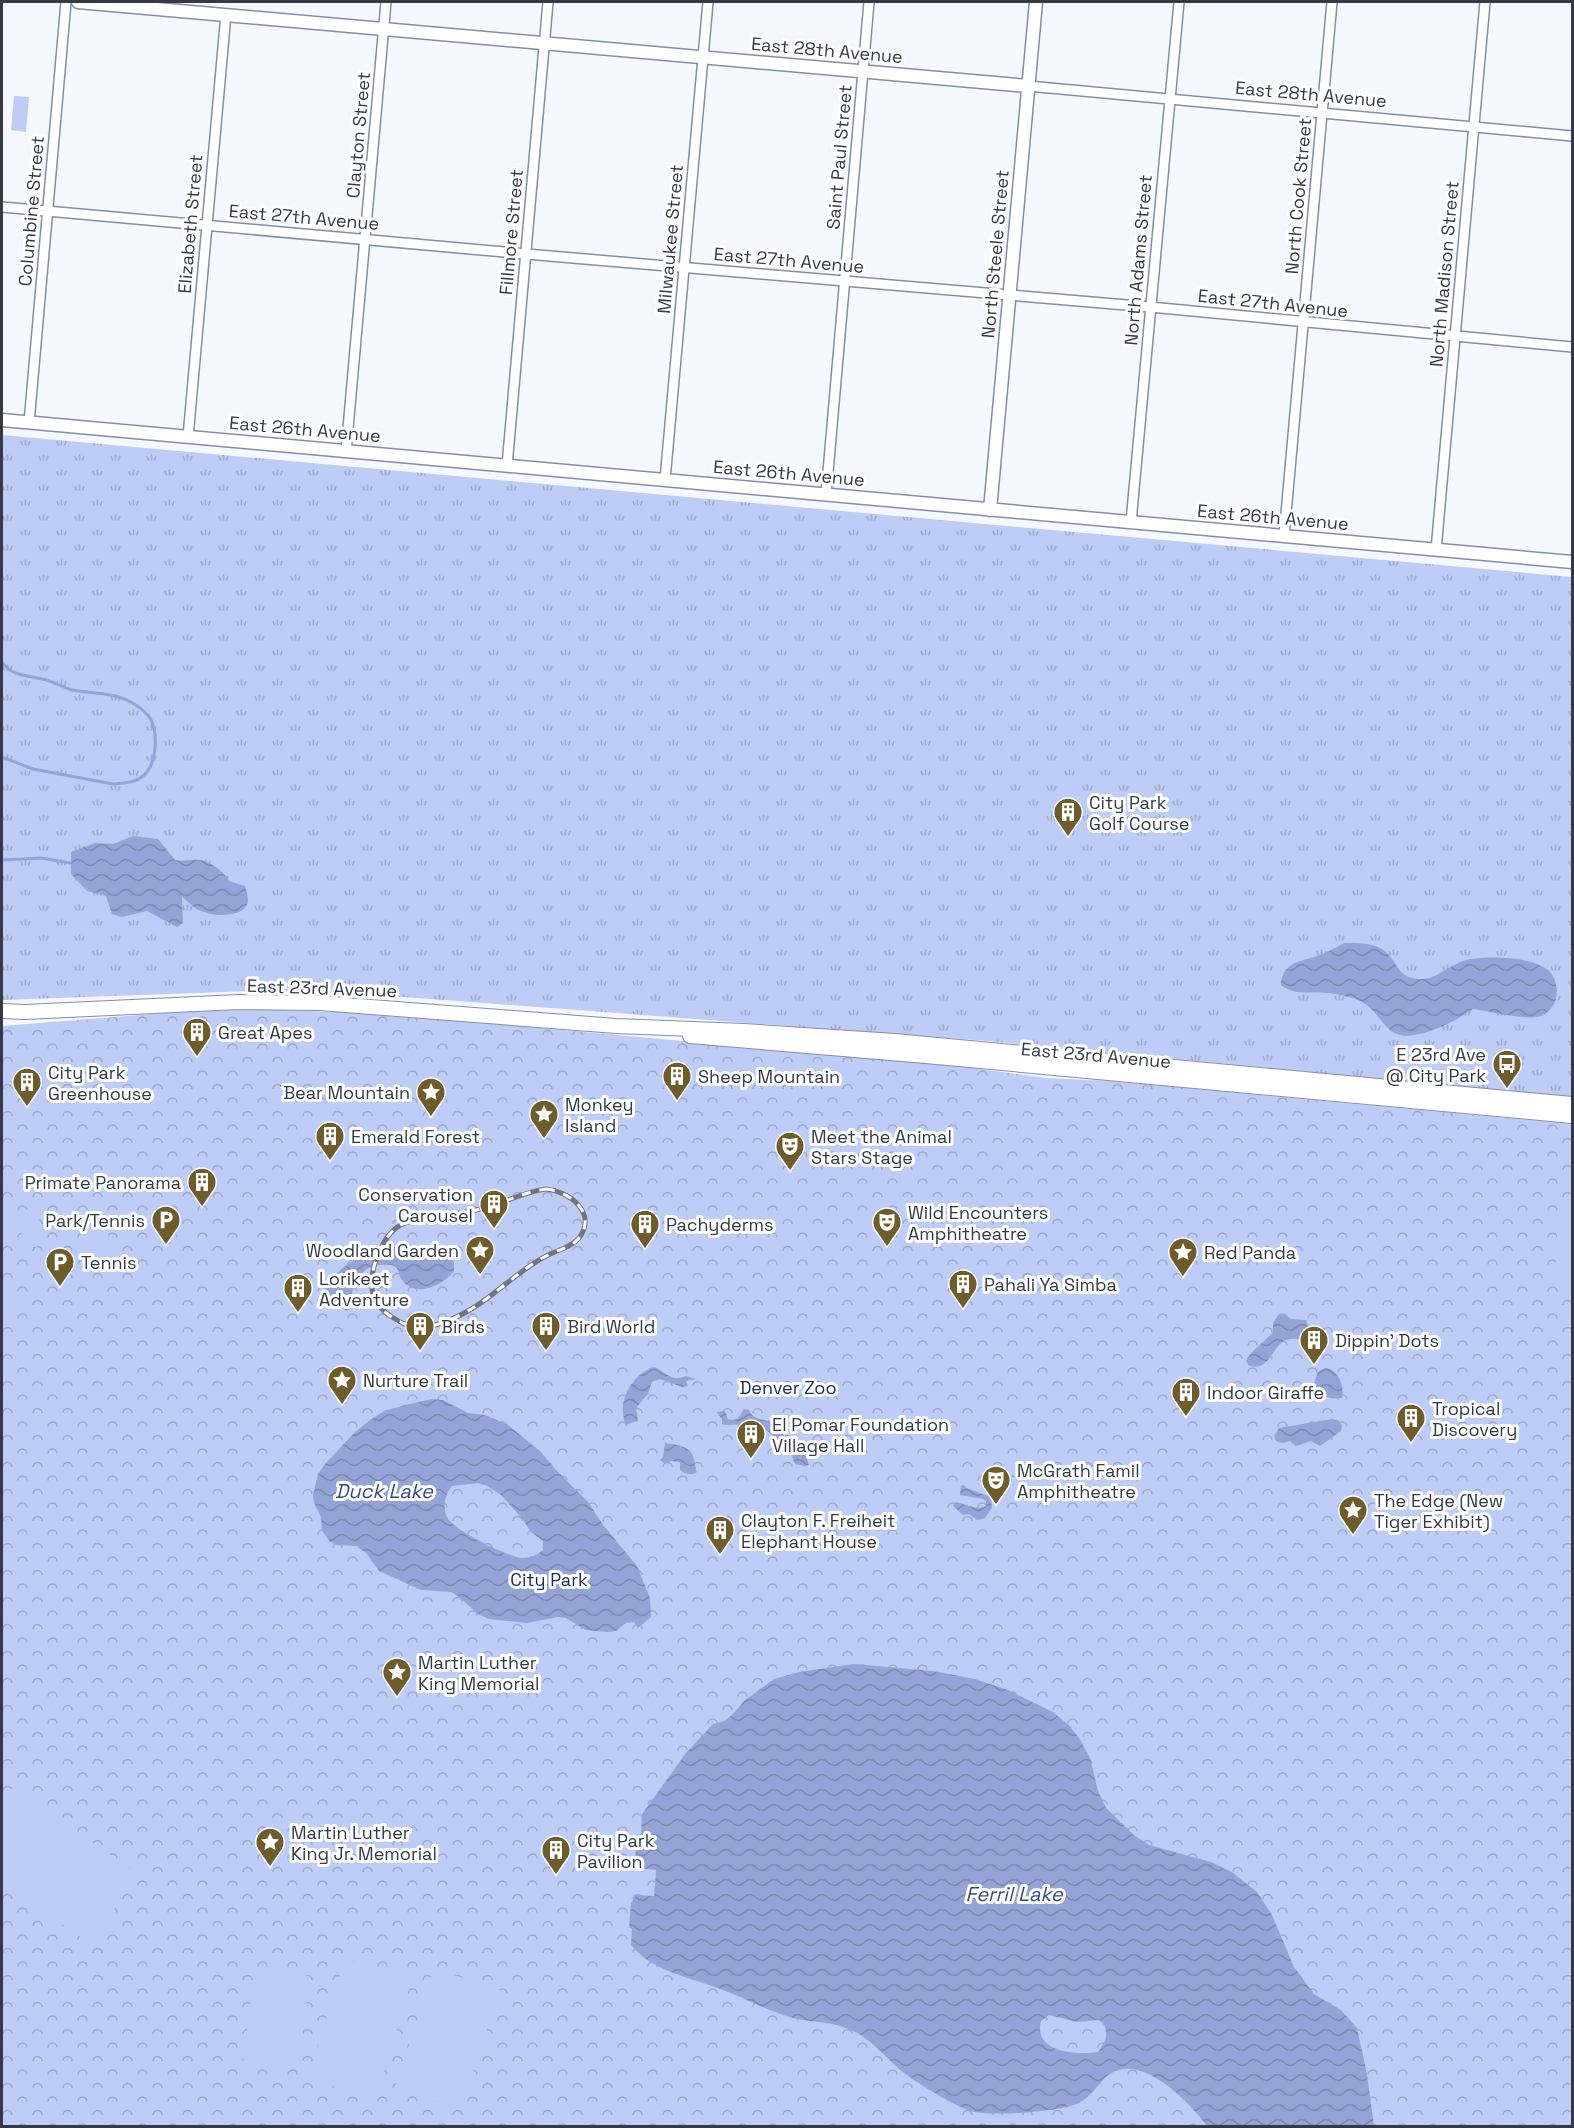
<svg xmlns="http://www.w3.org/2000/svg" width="1574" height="2128" font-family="'Space Grotesk',sans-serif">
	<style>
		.grass { fill: url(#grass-tufts) }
		.forest { fill: url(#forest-crowns) }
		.garden { fill: #becdf8 }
		.water { fill: url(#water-waves); fill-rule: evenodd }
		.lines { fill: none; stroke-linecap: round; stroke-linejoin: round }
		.stream { stroke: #94a4d6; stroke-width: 3 }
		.minor-casing { stroke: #838dab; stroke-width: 12 }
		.tertiary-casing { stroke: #838dab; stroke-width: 15 }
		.secondary-casing { stroke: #838dab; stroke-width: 16 }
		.minor { stroke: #fff; stroke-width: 9 }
		.tertiary { stroke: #fff; stroke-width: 12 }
		.secondary { stroke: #fff; stroke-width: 14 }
		.rail-casing { stroke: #71757f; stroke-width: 5 }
		.rail { stroke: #fff; stroke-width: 3; stroke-dasharray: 9; stroke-linecap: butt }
		.labels { text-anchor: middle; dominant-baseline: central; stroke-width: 6; stroke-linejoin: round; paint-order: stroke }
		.street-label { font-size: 18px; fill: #343945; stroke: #fff }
		.poi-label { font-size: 18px; fill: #343945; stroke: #fff; text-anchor: start }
		.park-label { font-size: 18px; fill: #1d2864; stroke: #fff }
		.water-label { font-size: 20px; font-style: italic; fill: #394988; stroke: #fff }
	</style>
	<defs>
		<pattern id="grass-tufts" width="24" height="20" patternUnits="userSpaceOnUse" patternTransform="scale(1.5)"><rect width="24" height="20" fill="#becdf8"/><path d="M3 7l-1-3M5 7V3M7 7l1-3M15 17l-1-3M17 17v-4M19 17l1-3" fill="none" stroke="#9ba7cb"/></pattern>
		<pattern id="forest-crowns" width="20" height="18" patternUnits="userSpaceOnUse" patternTransform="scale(1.5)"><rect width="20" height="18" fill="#becdf8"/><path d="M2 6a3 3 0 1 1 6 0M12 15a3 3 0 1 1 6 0" fill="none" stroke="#9ba7cb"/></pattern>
		<pattern id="water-waves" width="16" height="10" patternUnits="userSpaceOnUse" patternTransform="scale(1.5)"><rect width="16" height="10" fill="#94a4d6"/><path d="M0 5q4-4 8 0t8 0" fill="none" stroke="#7a87af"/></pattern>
	</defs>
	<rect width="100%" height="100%" fill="#f6f8ff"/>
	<path class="grass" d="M2,435l1570,142v520l-584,-56 -571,-43 -89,-6 -76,-1 -250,9z"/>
	<path class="forest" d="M253,1009l83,3 150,11 262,24 153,11 145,20 64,3 462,43v1002h-1570v-1100l163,-13z"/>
	<path class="garden" d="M14,96l15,1 -3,35 -15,-2z
		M2,1208l12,1 -2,36 -10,-1z
		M23,1209l17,2 -3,36 -16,-2z
		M1572,1209v86l-14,-3c-1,-30 -10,-61 14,-83z
		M82,1214l28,2 -3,36 -28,-2z
		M2,1283l13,1 -3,36h-10z
		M10,1788l128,85 -47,71 -89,-60v-83z
		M345,1959l67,20 -36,119 -68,-20z
		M255,1969l55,7 -12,93 -55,-7z
		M434,1969l66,21 -39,119 -66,-22z"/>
	<path class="water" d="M133,836l25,3 17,21c9,2 15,-1 24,0 10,0 26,12 30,21l16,5c1,4 3,10 3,15 -2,17 -35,16 -47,10 -8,-3 -12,-9 -19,-14l1,26 -6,4 -30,-16 -25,6 -10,-3 -6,-18 -19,-5 -16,-17v-22l24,-9 18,1z
		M1344,943c14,0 32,-1 43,10 12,12 10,23 30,26 18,2 31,-13 46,-18 17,-5 47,-4 64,0 6,1 16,5 21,9 14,13 11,39 -7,46 -13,5 -53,-5 -68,-7 -17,12 -63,37 -82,22 -15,-13 -19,-29 -42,-34 -8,-2 -16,-4 -23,-4 -16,-2 -32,3 -45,-8 1,-23 19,-23 36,-29 9,-3 18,-8 27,-13z
		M406,1243l4,1 10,10c13,0 24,-4 34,8v9c-11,14 -38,28 -52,9 -3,-4 -3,-10 -6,-13 -4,-3 -10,-2 -14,-2 -24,0 -31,24 -32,44l-3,2 -22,-13c0,-15 17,-33 31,-38 8,-3 16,-2 24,-5 8,-4 16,-9 26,-12z
		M1279,1314l6,1 6,4 15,1 4,11 -5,8c-6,0 -14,-1 -19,1 -15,7 -16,31 -37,26l-3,-5c3,-9 20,-20 27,-29v-9z
		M655,1367c11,6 17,15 31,9l10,3 -10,2 2,5 -6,1 -22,-8 -8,3 -4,12 -12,14 2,13 -13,4c-1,-6 -3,-13 -2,-19 2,-17 15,-35 32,-39z
		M1325,1368c13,1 20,18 17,30 -15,2 -22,-2 -28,-15l4,-11z
		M432,1399l11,1 25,13 17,2 23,10 32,26 17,20 31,31 16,24 33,40 13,32 1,19 -13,11 -4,-6 -8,1 -10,8 -9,1 -21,-2 -20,-12 -8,-1 -31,6 -38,-4 -11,-5 -19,-17 -8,-5 -30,-2 -42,-19 -13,-18 -10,-7 -19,-1 -7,-3 -8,-11 -1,-14 -7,-14 -1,-8 5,-21 7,-10 31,-33 14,-11 14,-9 21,-6zM478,1483l9,3 14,9 20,22 10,15 12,9v9c-6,5 -13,8 -21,8 -14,-1 -69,-28 -75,-41 -5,-11 -2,-22 5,-31z
		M744,1409l5,1c6,15 24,7 34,15 -3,19 12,14 20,25 3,4 4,10 6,15l-4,1 -10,-2 -5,-13 -31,-27 -34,1 -3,-1v-5l-6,-7 9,-1 3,8c11,3 11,-3 16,-10z
		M1332,1419l7,2 3,4 -1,6 -21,15 -9,-5 -15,5 -6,-5 -8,2 -6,-2 -2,-5 5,-8z
		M665,1443c9,1 25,3 28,13 2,5 2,11 4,16 -5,4 -12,2 -17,-2v-8l-8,-1 -8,2 -4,-3 3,-3z
		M964,1485l2,3 25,9 1,11 -7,10 -8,2 -8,-6 -6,1 -10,-9 3,-4c9,2 21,9 30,4v-5l-3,-2 -23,-4 1,-9z
		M854,1664l79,7 42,8 33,11 45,22 17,14 11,15 9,17 8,33 8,17 29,28 14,9 62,17 21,10 25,20 15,23 22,52 20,27 27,16 16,18 10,46 7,52h-167c-16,-22 -60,-68 -91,-55 -15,5 -20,23 -37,32 -20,9 -81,13 -104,9 -17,-3 -56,-28 -71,-39 -21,-16 -32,-37 -61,-46 -17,-6 -39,-5 -57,-11 -22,-7 -42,-18 -63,-26 -32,-13 -69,-17 -92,-45l1,-16 -3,-2 2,-24 5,-8 18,1 2,-26 -18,-2 -3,-8 2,-25 4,-1 1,-20 44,-61 27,-29 11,-3 8,-6 12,-14 30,-22 25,-7zM1049,2015l28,7 22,-2c12,9 7,23 -1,32 -22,3 -65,1 -57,-31z"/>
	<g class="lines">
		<path class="stream" d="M2,662c9,14 24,13 40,17 11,2 20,8 30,11 21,4 44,2 62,14 7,4 13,9 17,16 7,14 6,45 -8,56 -8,7 -20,7 -30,8l-80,-15 -31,-12
			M2,860l39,-2 29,5"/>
		<g class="minor-casing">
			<path id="minor" d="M1028,86l544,50
				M2,207l524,47 624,53 422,40
				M29,423l37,-421
				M188,437l38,-423
				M346,451l40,-449
				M507,466l41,-464
				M665,480l43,-478
				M826,495l43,-493
				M1131,522l48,-520
				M1284,536l48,-534
				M1436,550l49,-548"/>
		</g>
		<g class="tertiary-casing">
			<path id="tertiary" d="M78,2l950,84
				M2,420l1570,142
				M990,510l46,-508"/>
		</g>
		<g class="secondary-casing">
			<path id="secondary" d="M2,1011l23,1 214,-10 81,1 296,23 128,5 151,10 677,63
				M690,1036l236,20 646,60"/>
		</g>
		<use href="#minor" class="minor"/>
		<use href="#tertiary" class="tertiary"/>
		<use href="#secondary" class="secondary"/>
		<g class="rail-casing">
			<path id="rail" d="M546,1189c23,2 52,24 33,49 -7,9 -21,12 -31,17 -28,14 -49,37 -75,53 -15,9 -37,20 -55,19 -10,0 -18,-5 -26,-10 -21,-13 -24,-31 -17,-54 5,-14 10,-26 21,-35 9,-7 20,-8 30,-10 18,-3 37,-4 54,-9 22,-5 43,-17 66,-20z"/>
		</g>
		<use href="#rail" class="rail"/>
	</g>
	<defs>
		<g id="building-pin" transform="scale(1.5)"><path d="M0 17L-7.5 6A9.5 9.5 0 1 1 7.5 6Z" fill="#6e5d2b" stroke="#fff"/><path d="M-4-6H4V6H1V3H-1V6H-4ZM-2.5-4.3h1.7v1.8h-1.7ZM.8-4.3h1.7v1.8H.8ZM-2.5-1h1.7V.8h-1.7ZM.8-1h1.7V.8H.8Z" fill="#fff"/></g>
		<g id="bus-pin" transform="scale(1.5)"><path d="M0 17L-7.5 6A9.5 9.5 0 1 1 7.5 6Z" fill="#6e5d2b" stroke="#fff"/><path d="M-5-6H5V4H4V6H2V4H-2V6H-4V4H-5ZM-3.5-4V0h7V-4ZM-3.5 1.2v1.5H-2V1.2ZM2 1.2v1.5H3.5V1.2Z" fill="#fff"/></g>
		<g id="sight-pin" transform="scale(1.5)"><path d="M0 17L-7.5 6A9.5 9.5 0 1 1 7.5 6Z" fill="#6e5d2b" stroke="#fff"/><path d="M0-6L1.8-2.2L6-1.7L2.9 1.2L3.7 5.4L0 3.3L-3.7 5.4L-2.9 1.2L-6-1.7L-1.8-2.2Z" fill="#fff"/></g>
		<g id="theatre-pin" transform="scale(1.5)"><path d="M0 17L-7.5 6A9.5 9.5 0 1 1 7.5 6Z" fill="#6e5d2b" stroke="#fff"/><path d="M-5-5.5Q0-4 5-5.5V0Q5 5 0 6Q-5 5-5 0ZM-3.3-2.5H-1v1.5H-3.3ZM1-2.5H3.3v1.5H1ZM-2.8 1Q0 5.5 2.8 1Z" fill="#fff"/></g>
		<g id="parking-pin" transform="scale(1.5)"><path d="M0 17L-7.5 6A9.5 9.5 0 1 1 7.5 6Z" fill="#6e5d2b" stroke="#fff"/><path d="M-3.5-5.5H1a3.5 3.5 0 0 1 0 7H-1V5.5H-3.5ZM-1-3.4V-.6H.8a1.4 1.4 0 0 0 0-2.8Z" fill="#fff"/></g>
	</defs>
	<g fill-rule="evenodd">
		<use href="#building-pin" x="1068" y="812"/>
		<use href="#building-pin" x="197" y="1032"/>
		<use href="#bus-pin" x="1507" y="1064"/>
		<use href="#building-pin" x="677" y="1076"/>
		<use href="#building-pin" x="27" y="1082"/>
		<use href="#sight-pin" x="431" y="1092"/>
		<use href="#sight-pin" x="544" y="1114"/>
		<use href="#building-pin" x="330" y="1136"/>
		<use href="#theatre-pin" x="790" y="1146"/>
		<use href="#building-pin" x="202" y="1182"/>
		<use href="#building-pin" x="494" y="1204"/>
		<use href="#parking-pin" x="166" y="1220"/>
		<use href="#theatre-pin" x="887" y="1222"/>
		<use href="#building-pin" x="645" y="1224"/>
		<use href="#sight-pin" x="480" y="1250"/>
		<use href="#sight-pin" x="1183" y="1252"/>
		<use href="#parking-pin" x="60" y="1262"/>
		<use href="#building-pin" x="963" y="1284"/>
		<use href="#building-pin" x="298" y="1288"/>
		<use href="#building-pin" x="420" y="1326"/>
		<use href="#building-pin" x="546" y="1326"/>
		<use href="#building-pin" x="1314" y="1340"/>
		<use href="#sight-pin" x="342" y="1380"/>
		<use href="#building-pin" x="1186" y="1392"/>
		<use href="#building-pin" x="1411" y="1418"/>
		<use href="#building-pin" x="751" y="1434"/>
		<use href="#theatre-pin" x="996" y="1480"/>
		<use href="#sight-pin" x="1353" y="1510"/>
		<use href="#building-pin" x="720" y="1530"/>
		<use href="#sight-pin" x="397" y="1672"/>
		<use href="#sight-pin" x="270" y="1842"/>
		<use href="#building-pin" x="556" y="1850"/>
	</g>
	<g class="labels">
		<g class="street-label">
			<text transform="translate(827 50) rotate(5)">East 28th Avenue</text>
			<text transform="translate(1311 94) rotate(5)">East 28th Avenue</text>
			<text transform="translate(358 135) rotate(-85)">Clayton Street</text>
			<text transform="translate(839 157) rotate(-85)">Saint Paul Street</text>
			<text transform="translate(1298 196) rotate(-85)">North Cook Street</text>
			<text transform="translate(31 211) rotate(-85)">Columbine Street</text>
			<text transform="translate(304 217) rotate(5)">East 27th Avenue</text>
			<text transform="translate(190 224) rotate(-85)">Elizabeth Street</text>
			<text transform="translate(511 232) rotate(-85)">Fillmore Street</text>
			<text transform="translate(670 239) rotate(-85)">Milwaukee Street</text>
			<text transform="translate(995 254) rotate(-85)">North Steele Street</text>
			<text transform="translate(789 260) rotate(5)">East 27th Avenue</text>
			<text transform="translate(1138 260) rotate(-85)">North Adams Street</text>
			<text transform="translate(1444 274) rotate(-85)">North Madison Street</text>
			<text transform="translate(1273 303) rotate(6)">East 27th Avenue</text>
			<text transform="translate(305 429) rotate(5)">East 26th Avenue</text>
			<text transform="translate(789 473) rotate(5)">East 26th Avenue</text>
			<text transform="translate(1273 517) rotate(5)">East 26th Avenue</text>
			<text transform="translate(322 988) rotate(2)">East 23rd Avenue</text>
			<text transform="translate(1096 1055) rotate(5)">East 23rd Avenue</text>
		</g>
		<g class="poi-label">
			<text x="1089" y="802">City Park<tspan x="1089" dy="21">Golf Course</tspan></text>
			<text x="218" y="1032">Great Apes</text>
			<text x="1486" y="1054" text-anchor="end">E 23rd Ave<tspan x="1486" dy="21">@ City Park</tspan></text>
			<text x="48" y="1072">City Park<tspan x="48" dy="21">Greenhouse</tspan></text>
			<text x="698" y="1076">Sheep Mountain</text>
			<text x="410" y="1092" text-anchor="end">Bear Mountain</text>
			<text x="565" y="1104">Monkey<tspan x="565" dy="21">Island</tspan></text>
			<text x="351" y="1136">Emerald Forest</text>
			<text x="811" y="1136">Meet the Animal<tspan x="811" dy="21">Stars Stage</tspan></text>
			<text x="181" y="1182" text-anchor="end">Primate Panorama</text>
			<text x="473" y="1194" text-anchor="end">Conservation<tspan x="473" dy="21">Carousel</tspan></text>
			<text x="908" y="1212">Wild Encounters<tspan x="908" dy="21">Amphitheatre</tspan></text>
			<text x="145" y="1220" text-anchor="end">Park/Tennis</text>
			<text x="666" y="1224">Pachyderms</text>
			<text x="459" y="1250" text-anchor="end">Woodland Garden</text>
			<text x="1204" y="1252">Red Panda</text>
			<text x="81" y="1262">Tennis</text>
			<text x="319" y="1278">Lorikeet<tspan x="319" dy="21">Adventure</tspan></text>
			<text x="984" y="1284">Pahali Ya Simba</text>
			<text x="441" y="1326">Birds</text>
			<text x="567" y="1326">Bird World</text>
			<text x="1335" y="1340">Dippin' Dots</text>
			<text x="363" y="1380">Nurture Trail</text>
			<text x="1207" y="1392">Indoor Giraffe</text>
			<text x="1432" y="1408">Tropical<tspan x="1432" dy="21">Discovery</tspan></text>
			<text x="772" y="1424">El Pomar Foundation<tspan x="772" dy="21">Village Hall</tspan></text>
			<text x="1017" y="1470">McGrath Famil<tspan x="1017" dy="21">Amphitheatre</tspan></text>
			<text x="1374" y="1500">The Edge (New<tspan x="1374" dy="21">Tiger Exhibit)</tspan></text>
			<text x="741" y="1520">Clayton F. Freiheit<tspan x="741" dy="21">Elephant House</tspan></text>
			<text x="418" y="1662">Martin Luther<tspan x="418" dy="21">King Memorial</tspan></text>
			<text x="291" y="1832">Martin Luther<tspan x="291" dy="21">King Jr. Memorial</tspan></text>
			<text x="577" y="1840">City Park<tspan x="577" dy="21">Pavilion</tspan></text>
		</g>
		<g class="park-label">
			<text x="788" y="1387">Denver Zoo</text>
			<text x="549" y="1579">City Park</text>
		</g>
		<g class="water-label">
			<text x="384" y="1491">Duck Lake</text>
			<text x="1014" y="1894">Ferril Lake</text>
		</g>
	</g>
	<rect width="1574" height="2128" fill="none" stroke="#343945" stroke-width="6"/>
</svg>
